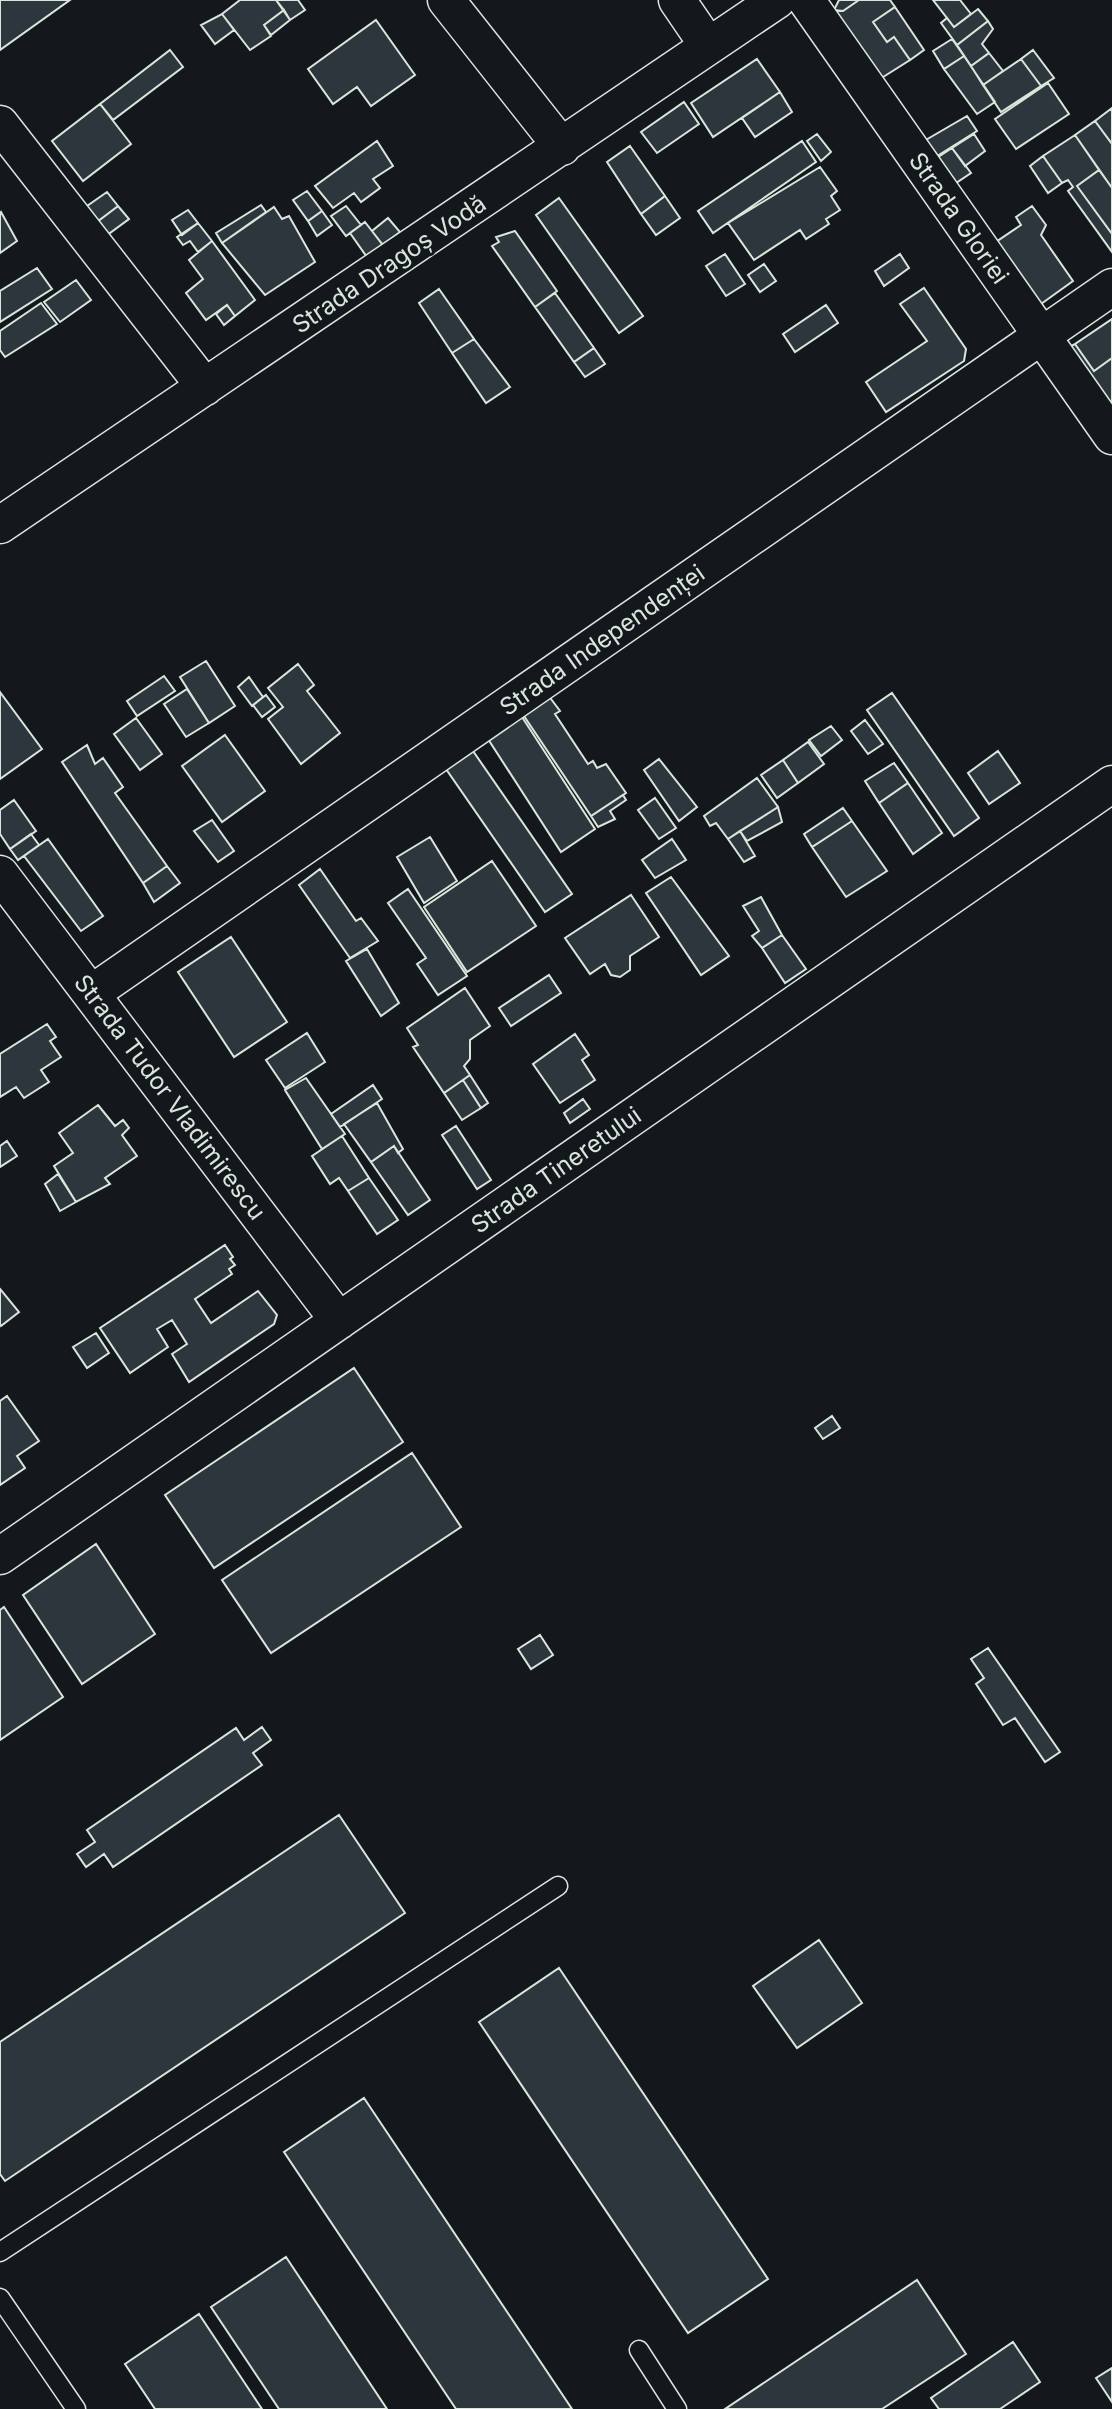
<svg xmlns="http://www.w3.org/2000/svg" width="1112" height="2409" font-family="Inter,sans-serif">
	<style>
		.building { fill: #2c363c; stroke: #d8e6dc; stroke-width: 2 }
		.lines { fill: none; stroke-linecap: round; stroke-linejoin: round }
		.lane-casing { stroke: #d8e6dc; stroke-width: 21 }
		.street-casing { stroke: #d8e6dc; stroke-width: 39 }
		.lane { stroke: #14181c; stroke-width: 18 }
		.street { stroke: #14181c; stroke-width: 36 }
		.labels { text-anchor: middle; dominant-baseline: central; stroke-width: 6; stroke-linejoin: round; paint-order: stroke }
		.street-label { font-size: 24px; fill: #d8e6dc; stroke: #14181c }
	</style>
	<rect width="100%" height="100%" fill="#14181c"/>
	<path class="building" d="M0,0h70l-70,50z
		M240,0h36l8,10 -20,15 7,11 -21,14 -28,-36z
		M276,0h22l7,10 -15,10z
		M839,0h20l-16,11 -9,-1z
		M859,0h31l5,7 -22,15 14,20 7,-5 16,23 -30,19 -46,-69 9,1z
		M933,0h27l11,14 -17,13z
		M895,7l29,43 -14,10 -16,-23 -7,5 -14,-20z
		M978,9l10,12 -31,24 -16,-22 6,-5 7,9z
		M284,10l6,10 -19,15 -7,-10z
		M222,14l12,16 -19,14 -14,-19z
		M376,20l39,55 -44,31 -14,-19 -24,17 -25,-35z
		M988,21l5,8 -11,15 7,9 -18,13 -14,-21z
		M952,39l12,17 -20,13 -11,-18z
		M170,50l13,17 -70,53 -13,-16z
		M1033,50l21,28 -13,8 -20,-27z
		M989,53l14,18 -20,14 -12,-19z
		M964,56l31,46 -18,12 -33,-45z
		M757,59l23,33 -67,45 -22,-34z
		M1021,59l20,27 -40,26 -18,-27z
		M1048,83l21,31 -53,35 -21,-30z
		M780,92l12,20 -37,25 -13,-19z
		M684,102l15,22 -42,29 -16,-21z
		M100,104l31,40 -48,37 -31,-40z
		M1112,108v36l-17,-23z
		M967,116l10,15 -43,27 -10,-17z
		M1095,121l17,23v44l-37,-53z
		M817,134l14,18 -10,9 -14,-20z
		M974,134l11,17 -20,15 -13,-18z
		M1075,135l24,35 -22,16 35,48v18l-44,-61 5,-4 -5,-7 -6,3 -19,-27z
		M377,141l16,25 -20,13 7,9 -19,14 -7,-9 -21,15 -18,-22z
		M802,141l14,21 -103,71 -15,-22z
		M630,146l35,50 -24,18 -34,-52z
		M952,148l19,25 -27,18 -18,-26z
		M1043,156l19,27 -14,10 -18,-27z
		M820,167l17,24 -6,5 9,14 -14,9 3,5 -23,15 -6,-9 -46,30 -26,-37z
		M1099,170l13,18v46l-35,-48z
		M307,191l15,20 -14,10 -15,-21z
		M107,192l11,14 -29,22 -12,-15z
		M665,196l15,22 -24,17 -15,-21z
		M559,198l84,118 -24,17 -83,-118z
		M261,205l5,7 -44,31 -6,-10z
		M118,206l11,13 -30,22 -10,-13z
		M346,206l15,19 -15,11 -15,-20z
		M1032,206l14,19 -5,10 32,46 -32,23 -51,-58 31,-21 -5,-8z
		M274,207l8,12 7,-3 26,46 -50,33 -43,-52z
		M188,210l10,13 -16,12 -10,-15z
		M322,211l10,14 -15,11 -9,-15z
		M1,212l16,29 -17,12v-40z
		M388,218l12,14 -17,13 -11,-14z
		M365,222l20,26 -16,12 -19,-27z
		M198,223l14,18 -14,11 -8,-11 -7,4 -6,-8z
		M515,231l42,60 -22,16 -43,-61 7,-4 -3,-5z
		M212,241l43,59 -20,16 -8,-11 -21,15 -20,-27 17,-14 -14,-19z
		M725,254l20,30 -19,12 -20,-30z
		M900,254l9,14 -25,18 -9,-15z
		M764,264l12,17 -16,11 -12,-17z
		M37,268l15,21 -52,33v-31z
		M76,280l15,20 -31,22 -16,-20z
		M924,288l42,61 -2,12 -78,51 -20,-30 61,-41 -27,-37z
		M439,289l35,50 -22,14 -33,-50z
		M555,293l39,55 -20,14 -39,-55z
		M41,303l16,21 -52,33 -5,-7v-19z
		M227,305l8,11 -11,9 -8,-11z
		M826,305l12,18 -43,29 -12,-18z
		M1112,319v39l-18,13 -19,-27z
		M474,339l36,48 -24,16 -34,-50z
		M1075,344l19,27 18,-13v71l-45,-81z
		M594,348l11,16 -20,13 -11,-15z
		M206,661l29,45 -26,17 -29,-46z
		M298,664l16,21 -7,6 33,42 -39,31 -33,-45 15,-12 -15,-19z
		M164,676l11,15 -38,25 -10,-15z
		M249,677l14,20 -11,9 -14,-19z
		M187,689l22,34 -23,14 -22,-33z
		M0,692l42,57 -42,30z
		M892,693l87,125 -25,18 -87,-126z
		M266,695l9,12 -13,10 -9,-12z
		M548,695l12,16 -5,3 33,50 5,-3 4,7 9,-4 20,29 -35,23 -69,-103z
		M522,717l73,112 -34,23 -73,-113z
		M136,718l26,36 -22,16 -26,-36z
		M865,720l18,24 -15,10 -17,-23z
		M831,726l11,14 -21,16 -12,-16z
		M225,735l40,56 -43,31 -40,-56z
		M808,742l16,22 -26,19 -15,-23z
		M87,745l8,19 8,-6 20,29 -8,6 52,73 -24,17 -81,-121z
		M473,751l99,143 -27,18 -99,-143z
		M998,751l22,32 -31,21 -21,-31z
		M659,759l38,48 -18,14 -35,-51z
		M783,760l15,23 -21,15 -16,-23z
		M894,763l14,20 -29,20 -14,-22z
		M757,778l21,29 -50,32 -12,-16 -6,3 -6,-10z
		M908,783l34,50 -29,21 -34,-51z
		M623,795l3,5 -16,11 5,8 -17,8 -7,-11z
		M655,798l21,30 -17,11 -21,-29z
		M14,800l22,31 -26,18 -10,-15v-24z
		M778,807l4,15 -35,19 -7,-10z
		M843,808l9,13 -40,26 -8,-13z
		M212,820l22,31 -16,11 -24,-31z
		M852,821l35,50 -41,26 -34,-50z
		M740,831l15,25 -11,6 -16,-23z
		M31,834l8,11 -21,15 -8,-11z
		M430,837l27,44 -33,22 -27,-46z
		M48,839l55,77 -22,15 -57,-75z
		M672,839l14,21 -31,18 -13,-18z
		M492,861l44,65 -69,46 -43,-65z
		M167,866l13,17 -26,19 -11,-19z
		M320,869l36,52 5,-3 17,23 -28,17 -51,-73z
		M671,877l58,79 -28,19 -55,-82z
		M408,889l59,87 -29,19 -21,-31 9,-6 -38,-55z
		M631,895l28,42 -29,19v14l-10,7 -9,-2 -6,-11 -15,10 -25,-36z
		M761,897l21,38 -20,13 -10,-12 7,-5 -16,-25z
		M782,935l24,34 -21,14 -23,-35z
		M231,937l56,85 -53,35 -56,-85z
		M367,949l32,54 -18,13 -35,-55z
		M549,975l12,18 -50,33 -12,-18z
		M465,988l25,38 -20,14v19l-6,7 6,9 -26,18 -31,-46 5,-2 -11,-17z
		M47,1024l9,13 -6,4 11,16 -20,13 8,12 -25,16 -8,-11 -16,10v-43z
		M307,1033l18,29 -40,26 -19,-28z
		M575,1034l14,21 -7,5 13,20 -35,23 -27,-39z
		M470,1075l18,28 -7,5 -18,-28z
		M306,1078l39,56 -23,15 -37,-59z
		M463,1080l18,28 -19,12 -18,-27z
		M373,1085l9,14 -42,28 -9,-13z
		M583,1099l7,10 -20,14 -6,-10z
		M377,1103l26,46 -5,4 -4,-7 -23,16 -27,-38z
		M98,1105l17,21 8,-6 6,8 -7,7 15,21 -32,22 5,6 -34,18 -22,-36 19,-13 -14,-20z
		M456,1126l35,54 -14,9 -35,-54z
		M342,1136l27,42 -21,13 -9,-13 -9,6 -18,-28z
		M7,1141l10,15 -17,11v-21z
		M394,1146l36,54 -22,15 -37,-53z
		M58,1174l18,28 -16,9 -15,-27z
		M369,1178l29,42 -21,14 -29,-43z
		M225,1245l8,12 -3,2 5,6 -6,4 3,5 -37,25 16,24 47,-32 19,24 -3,9 -85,58 -17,-28 15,-10 -15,-24 -15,9 11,18 -38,26 -30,-45z
		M0,1289l19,23 -18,14 -1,-2z
		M96,1333l13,20 -22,15 -14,-21z
		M354,1368l49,74 -189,126 -49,-73z
		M7,1396l32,45 -22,15 8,12 -25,17v-84z
		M832,1416l8,12 -17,11 -8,-11z
		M412,1453l49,74 -190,126 -49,-73z
		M96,1544l59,90 -73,50 -59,-89z
		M4,1607l59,90 -63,43v-130z
		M540,1635l13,20 -22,14 -13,-20z
		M988,1648l72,104 -15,10 -30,-44 -12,7 -27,-41 8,-6 -13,-19z
		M262,1727l9,13 -18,13 9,12 -149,102 -9,-13 -18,13 -9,-13 18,-12 -8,-12 149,-102 8,12z
		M339,1815l66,98 -400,268 -5,-7v-132z
		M819,1940l43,63 -65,45 -44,-62z
		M559,1968l209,311 -80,54 -209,-311z
		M364,2098l208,311h-116l-172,-257z
		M286,2257l101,152h-108l-68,-102z
		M917,2280l49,74 -84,55h-157z
		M199,2314l63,95h-107l-30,-45z
		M1013,2342l27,40 -40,27h-61l-8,-11z
		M1112,2368v34l-16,-24z"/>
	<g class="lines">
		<g class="lane-casing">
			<path id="lane" d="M0,2252l558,-366
				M0,2298l76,111
				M639,2350l38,59"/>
		</g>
		<g class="street-casing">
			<path id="street" d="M446,0l116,147
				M677,0l30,44
				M806,0l306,436
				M0,124l205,263
				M0,525l777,-525
				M0,874l339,447
				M92,993l1020,-706
				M0,1556l1112,-772"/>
		</g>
		<use href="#lane" class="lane"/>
		<use href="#street" class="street"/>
	</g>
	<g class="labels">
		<g class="street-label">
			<text transform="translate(959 218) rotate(55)">Strada Gloriei</text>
			<text transform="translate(389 264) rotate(-34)">Strada Dragoș Vodă</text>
			<text transform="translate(602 640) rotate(-35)">Strada Independenței</text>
			<text transform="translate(170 1097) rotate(53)">Strada Tudor Vladimirescu</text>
			<text transform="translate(556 1170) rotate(-35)">Strada Tineretului</text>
		</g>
	</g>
</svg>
